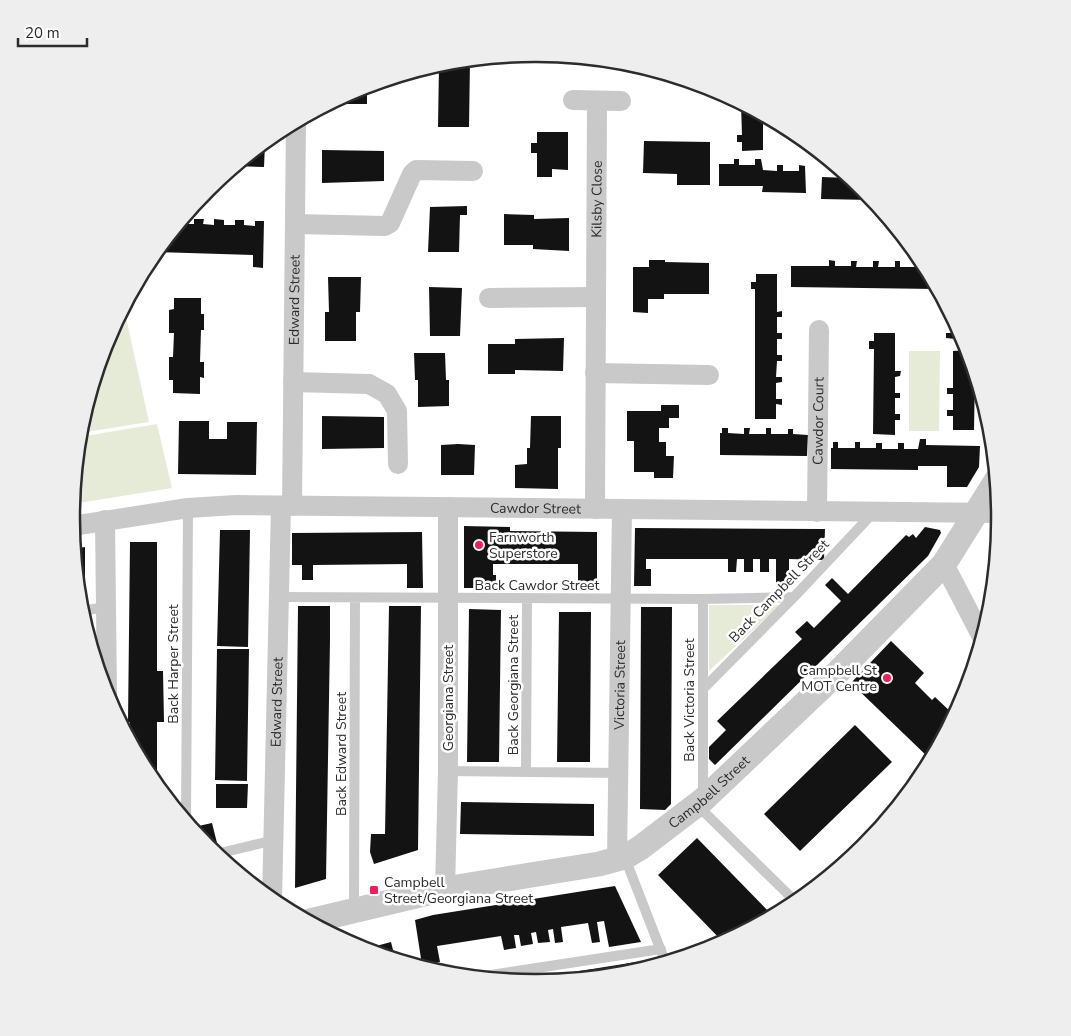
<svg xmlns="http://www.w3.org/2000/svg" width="1071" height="1036" font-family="'Nunito Sans',sans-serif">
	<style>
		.green { fill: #e6ebd7 }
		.building { fill: #131313 }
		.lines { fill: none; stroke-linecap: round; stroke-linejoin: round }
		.service { stroke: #c9c9c9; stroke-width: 10 }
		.minor { stroke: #c9c9c9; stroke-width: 20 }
		.tertiary { stroke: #c9c9c9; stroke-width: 25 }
		.poi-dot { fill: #f31d59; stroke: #fff; stroke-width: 2 }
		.labels { text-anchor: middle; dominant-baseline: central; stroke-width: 5; stroke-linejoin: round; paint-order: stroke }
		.street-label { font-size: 14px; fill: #2c2c2c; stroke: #fff }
		.poi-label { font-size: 14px; fill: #2c2c2c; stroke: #fff; text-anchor: start }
		.rim { fill: none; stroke: #2c2c2c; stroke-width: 2.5 }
	</style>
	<rect width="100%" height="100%" fill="#fff"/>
	<path class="green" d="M124,308l25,114 -69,11 27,-93z
		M909,351h31l-1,80h-30z
		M157,424l15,64 -99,16 6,-67z
		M709,605h71l-71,66z"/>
	<path class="building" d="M536,54l63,6v1h-45v-3l-43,-1v-1z
		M470,60l-1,67h-31l1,-62z
		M606,61l20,2 4,1h-24z
		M367,86v18h-31v-3l22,-12z
		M741,104l22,12v34l-21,1v-9h-5v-7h5z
		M537,132h31v38l-16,-1v8h-15v-24h-6v-10h6z
		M644,141l66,1v43h-33v-11l-34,-1z
		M265,143l-1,24 -28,-1 8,-6z
		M322,150l62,1v30l-62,2z
		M734,159h5v6h16v-6h6l2,11 14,1v-6h6v6h16v-6l6,1 1,27 -44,-1 1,-6h-44v-22h15z
		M822,177l27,1 15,12 8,10 -51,-1z
		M467,206v9h-7l-1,37h-31l2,-45z
		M504,214l30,1v4l35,-1v33l-36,-2v-4h-29z
		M183,219v5h11v-5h10l-1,5 11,1v-6l10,1v5h11v-5h9v5l11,1v-5h9l-1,47 -10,-1v-12l-97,-3z
		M649,260h16v2l44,1v31h-45v5h-16v14l-15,-1v-45h16z
		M829,260l6,1v5h16v-5h6l-1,6h17v-6h6l-1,6h17v-6h5v6h16l1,-5h5v6h4l10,21 -145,-2v-21h38z
		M756,274h21v38l5,-1v6h-5v16h5v6h-5v16h5v6h-5l-1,16h6v5l-6,1v16h6v6l-6,-1v15h-21v-130h-4v-7h5z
		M328,277h33l-1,35h-4v29h-31v-29h4z
		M429,287l33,1 -2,48h-30z
		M174,298h27v16h3v16h-3l-1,32h4v16l-4,-1v17l-27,-1v-13h-4v-23h4l1,-24h-5v-23l5,-1z
		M952,317l3,7 9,16 -18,-2v-5h6z
		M874,333h21v38h6l-1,5 -5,1v16h5v5h-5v16h5v6h-5v15l-22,-1 1,-85h-5v-8h5z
		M564,338l-1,33 -48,-1v4h-27v-30h27v-5z
		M967,350l8,24 -1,56h-21v-14h-6v-6h6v-16h-6v-6h6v-37z
		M414,353h31l1,27h3v26l-31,1v-27h-3z
		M661,405h18v13h-10v10h-10v14h7v14h8l-1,22h-19v-6h-20v-31h-7v-30h34z
		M322,416l62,1v31l-62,1z
		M531,416h30v32h-3v41l-43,-1v-23l12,-1v-16h3z
		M179,421h30v18h18v-17h30l-1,53 -78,-1z
		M722,428h6v5l16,1v-6h6l-1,6h17v-6h5v6h17v-5h5v5l15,1 -1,21 -87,-1v-22h2z
		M920,439h6v6l54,1 -1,21 -12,20h-20v-21h-29v4l-87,-1v-21h2v-6h5v6h17v-6h5v6h16v-5h6v6h16v-6h6v6h14z
		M458,444l17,1 -1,30h-33v-30z
		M464,526l46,1v4l87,1v58h-19v-26h-85v11h3v13h-32z
		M925,527l15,3 1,3 -13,23 -213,209 -6,-6v-12l17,-17 -9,-9 85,-82 -7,-7 12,-11 7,7 27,-27 -16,-16 7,-7 16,16 58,-59 3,2 4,-3 3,4z
		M635,528l190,1 -1,31 -35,-1v28h-13v-28h-7v13h-9v-13h-7v13h-9v-13h-7l-1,13h-8v-13h-82v10h5v17h-17z
		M220,530h30l-2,117 -31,-1z
		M422,532l1,56h-16v-24l-94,1v15h-11v-15h-10v-32z
		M130,542h27v129h6l1,51h-7v63l-8,-9 -19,-36v-18h-2z
		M85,547v42l-7,1 -4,-41z
		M298,606h32v33l-4,240 -31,9z
		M389,606h32l-3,244 -44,14 -4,-12 1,-18h14z
		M641,607h31l-1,197 -6,6 -25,-1z
		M469,609l32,1 -2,152h-32z
		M559,612h32l-1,150h-33z
		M891,641l33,32 -9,10 17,17 3,-3 19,18 -24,44 -79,-76z
		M217,649h32l-2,132 -32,-1z
		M855,725l37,37 -92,89 -36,-37z
		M216,784h32l-1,24h-31z
		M461,802l133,2v32l-134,-2z
		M212,823l5,20 -10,2 -13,-14v-4z
		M697,838l75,77 -49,27 -65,-67z
		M615,886l26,56 -32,5 -5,-26 -7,1 3,20 -8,1 -4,-20 -27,4 2,15 -8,1 -2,-14 -5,1 2,12 -12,1 -2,-11 -5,1 2,11 -12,2 -2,-11h-5l2,13 -12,2 -3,-14 -64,10 3,16 -18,3 -7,-45 18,-5z
		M391,942l4,16 -30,-9z
		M636,962l1,8 -11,3 -83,9 -1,-5z"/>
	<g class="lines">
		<path class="service" d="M279,597l424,2 91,-2
			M703,599v198
			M81,611l25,-4
			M703,689l91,-92 80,-85
			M448,771l171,2
			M526,772l1,-174
			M697,805l99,97
			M186,820l2,-312
			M216,854l59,-14
			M625,858l40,103
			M354,910l1,-312
			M478,977l183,-28"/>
		<g class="minor">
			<path d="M573,100l48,1"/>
			<path d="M295,224l90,2 5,-3 22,-49 4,-4 57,1"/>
			<path d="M489,298l107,-1"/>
			<path d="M595,373l114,2"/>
			<path d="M293,382l76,2 18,10 10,17 1,53"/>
			<path id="s1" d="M292,506l4,-384"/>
			<path id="s2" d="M595,509l2,-408"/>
			<path id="s3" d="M817,512l2,-182"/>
			<path d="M105,520l2,176"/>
			<path id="s4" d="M72,526l116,-18 48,-3 763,8"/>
			<path d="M944,564l38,73"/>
			<path id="s5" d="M617,860l5,-351"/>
			<path d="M445,889l3,-118v-264"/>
			<path id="s6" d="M272,900l9,-394"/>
		</g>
		<path class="tertiary" id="s7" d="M310,921l135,-32 154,-25 26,-7 15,-9 63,-48 135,-128 106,-108 52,-83"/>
	</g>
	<g class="poi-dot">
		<circle cx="479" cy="545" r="5"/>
		<circle cx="887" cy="678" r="5"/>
		<rect x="369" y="885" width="10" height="10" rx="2.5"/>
	</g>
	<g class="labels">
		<g class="street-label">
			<text stroke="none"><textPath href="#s2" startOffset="310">Kilsby Close</textPath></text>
			<text stroke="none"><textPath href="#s1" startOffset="206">Edward Street</textPath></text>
			<text stroke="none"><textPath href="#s3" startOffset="91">Cawdor Court</textPath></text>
			<text stroke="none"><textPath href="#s4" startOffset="465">Cawdor Street</textPath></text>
			<text x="537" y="585">Back Cawdor Street</text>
			<text transform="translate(779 591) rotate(-46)">Back Campbell Street</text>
			<text transform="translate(173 664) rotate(-90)">Back Harper Street</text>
			<text transform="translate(513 685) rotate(-90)">Back Georgiana Street</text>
			<text stroke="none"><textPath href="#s5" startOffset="175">Victoria Street</textPath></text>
			<text transform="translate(448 698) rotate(-90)">Georgiana Street</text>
			<text transform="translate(689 700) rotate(-90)">Back Victoria Street</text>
			<text stroke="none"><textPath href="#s6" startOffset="198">Edward Street</textPath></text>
			<text transform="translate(341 754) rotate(-90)">Back Edward Street</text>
			<text stroke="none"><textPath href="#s7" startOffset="428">Campbell Street</textPath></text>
		</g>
		<g class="poi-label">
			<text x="489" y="537">Farnworth<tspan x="489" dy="16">Superstore</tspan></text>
			<text x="877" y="670" text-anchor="end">Campbell St<tspan x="877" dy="16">MOT Centre</tspan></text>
			<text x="384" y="882">Campbell<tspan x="384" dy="16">Street/Georgiana Street</tspan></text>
		</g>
	</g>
	<path d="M0 0H1071V1036H0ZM535 62H536A455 455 0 0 1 991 517V519A455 455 0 0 1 536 974H535A455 455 0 0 1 80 519V517A455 455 0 0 1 535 62Z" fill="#eee" fill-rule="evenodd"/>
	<path class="rim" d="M535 62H536A455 455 0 0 1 991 517V519A455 455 0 0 1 536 974H535A455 455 0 0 1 80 519V517A455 455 0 0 1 535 62Z"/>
	<path d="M18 38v8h69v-8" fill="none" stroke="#2c2c2c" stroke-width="2.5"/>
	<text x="25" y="38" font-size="15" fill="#2c2c2c" stroke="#ffffff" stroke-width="4" paint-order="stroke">20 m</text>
</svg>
